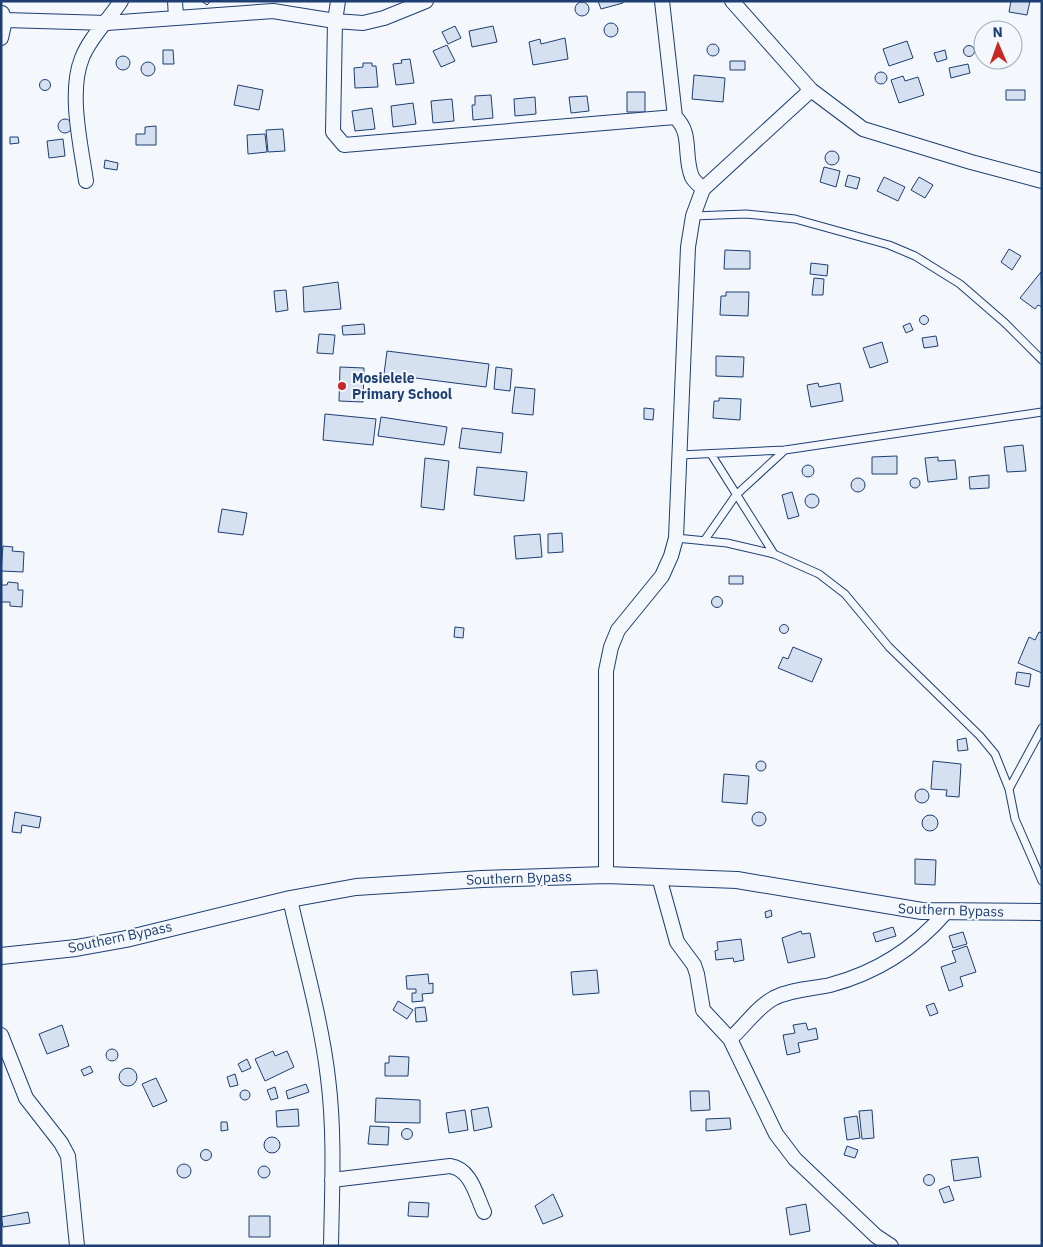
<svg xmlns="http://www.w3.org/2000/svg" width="1043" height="1247" font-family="'IBM Plex Sans',sans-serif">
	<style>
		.building { fill: #d5e0f0; stroke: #1d3f73 }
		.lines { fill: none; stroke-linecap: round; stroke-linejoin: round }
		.service-casing { stroke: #1d3f73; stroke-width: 9 }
		.minor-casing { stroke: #1d3f73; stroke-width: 16 }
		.tertiary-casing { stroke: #1d3f73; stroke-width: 18 }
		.service { stroke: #f4f7fb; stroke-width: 7 }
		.minor { stroke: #f4f7fb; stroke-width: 14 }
		.tertiary { stroke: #f4f7fb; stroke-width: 16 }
		.poi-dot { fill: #c62828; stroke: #f4f7fb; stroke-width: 2 }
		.labels { text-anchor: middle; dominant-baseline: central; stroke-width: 4; stroke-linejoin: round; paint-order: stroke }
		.poi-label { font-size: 14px; font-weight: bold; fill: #1d3f73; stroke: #f4f7fb; text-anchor: start }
		.street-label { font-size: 14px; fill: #1d3f73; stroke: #f4f7fb }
	</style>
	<rect width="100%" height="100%" fill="#f4f7fb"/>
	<path class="building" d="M211,1l-4,4 -6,-4z
		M598,1h25v2l-22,6z
		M1011,1h19l-3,14 -18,-3z
		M575 9a7 7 0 1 1 14 0a7 7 0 1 1-14 0Z
		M604 30a7 7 0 1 1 14 0a7 7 0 1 1-14 0Z
		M455,26l6,12 -13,6 -6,-12z
		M493,26l4,16 -25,5 -3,-16z
		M565,38l3,21 -35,6 -4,-23 11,-3 1,5z
		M907,41l6,17 -24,8 -6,-17z
		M707 50a6 6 0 1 1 12 0a6 6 0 1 1-12 0Z
		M447,45l8,16 -14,6 -8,-16z
		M963.5 51a5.5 5.5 0 1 1 11 0a5.5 5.5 0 1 1-11 0Z
		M163,50h10l1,14h-11z
		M945,50l2,9 -10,3 -3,-9z
		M116 63a7 7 0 1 1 14 0a7 7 0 1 1-14 0Z
		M410,59l4,24 -18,2 -3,-21 9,-1 -1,-3z
		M730,61h15v9h-15z
		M141 69a7 7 0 1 1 14 0a7 7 0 1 1-14 0Z
		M363,63h9v3h4l2,21 -23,1 -1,-20 9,-1z
		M968,64l2,9 -19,5 -2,-10z
		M875 78a6 6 0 1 1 12 0a6 6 0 1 1-12 0Z
		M694,75l31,3 -2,24 -31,-3z
		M903,76l2,5 13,-4 6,18 -25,8 -8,-23z
		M39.5 85a5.5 5.5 0 1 1 11 0a5.5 5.5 0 1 1-11 0Z
		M238,85l25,5 -4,20 -25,-5z
		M1006,90h19v10h-19z
		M627,92h18v20h-18z
		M491,95l2,23 -20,2 -1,-15h3v-9z
		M587,96l2,15 -18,2 -2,-16z
		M535,97l1,17 -21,2 -1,-17z
		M452,99l2,22 -21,2 -2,-22z
		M413,103l3,21 -23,3 -2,-21z
		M372,108l3,21 -20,2 -3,-20z
		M58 126a7 7 0 1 1 14 0a7 7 0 1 1-14 0Z
		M156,126v19h-20v-11h9v-7z
		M283,129l2,22 -17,1 -2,-22z
		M265,134l2,18 -19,2 -1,-19z
		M10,137h8l1,6 -9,1z
		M63,139l2,17 -16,2 -2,-17z
		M825 158a7 7 0 1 1 14 0a7 7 0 1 1-14 0Z
		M105,160l13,3 -1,7 -13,-2z
		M824,167l16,4 -4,16 -16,-5z
		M848,175l12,3 -3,11 -12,-3z
		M884,177l21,10 -7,14 -21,-10z
		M919,177l14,8 -8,13 -14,-8z
		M1009,249l12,7 -9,14 -11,-8z
		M725,250l25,1v18h-26z
		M811,263l17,2 -1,11 -17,-2z
		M1041,272l1,35 -4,-2 -3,4 -15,-11z
		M814,278l10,1 -1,16h-11z
		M338,282l3,27 -37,3 -1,-25z
		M286,290l2,20 -12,2 -2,-21z
		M726,292h23l-1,24 -28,-1 1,-19h5z
		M919.5 320a4.5 4.5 0 1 1 9 0a4.5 4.5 0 1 1-9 0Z
		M910,323l3,7 -7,3 -3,-7z
		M364,324l1,10 -22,1 -1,-9z
		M319,334l16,1 -2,19 -16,-1z
		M936,336l2,10 -14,2 -2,-10z
		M882,342l6,20 -18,6 -7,-20z
		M387,351l102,13 -3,23 -102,-13z
		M716,356l28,1 -1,20 -27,-1z
		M340,367l24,1 -1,34 -24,-1z
		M496,367l16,2 -2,22 -16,-2z
		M818,383l1,4 21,-4 3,18 -32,6 -4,-22z
		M515,387l20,2 -2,26 -21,-2z
		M719,398l22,1 -1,21 -27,-2 1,-17h5z
		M644,408l10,1 -1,11 -9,-1z
		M325,414l51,5 -3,26 -50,-5z
		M381,417l66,10 -3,18 -66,-9z
		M462,428l41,5 -2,20 -42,-5z
		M1023,445l3,26 -19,1 -3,-25z
		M897,456v18h-25v-17z
		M938,457v4l17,-1 2,19 -29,3 -3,-24z
		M425,458l24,3 -5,49 -23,-3z
		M802 471a6 6 0 1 1 12 0a6 6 0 1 1-12 0Z
		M477,467l50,5 -3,29 -50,-6z
		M989,475v13l-19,1 -1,-12z
		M910 483a5 5 0 1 1 10 0a5 5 0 1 1-10 0Z
		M851 485a7 7 0 1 1 14 0a7 7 0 1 1-14 0Z
		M792,492l7,24 -11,3 -6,-24z
		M805 501a7 7 0 1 1 14 0a7 7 0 1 1-14 0Z
		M222,509l25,4 -4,22 -25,-3z
		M562,533l1,19 -15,1v-19z
		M540,534l2,23 -26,2 -2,-23z
		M3,546l10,1 -1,4 12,1 -1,20 -22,-1z
		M729,576h14v8h-14z
		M8,582l10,1v7h5l-1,17 -12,-1v-4h-9v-17h6z
		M711.5 602a5.5 5.5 0 1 1 11 0a5.5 5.5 0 1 1-11 0Z
		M779.5 629a4.5 4.5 0 1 1 9 0a4.5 4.5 0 1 1-9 0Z
		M455,627l9,1 -1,10 -9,-1z
		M1039,632l3,1v40l-24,-10 11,-26 6,3z
		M793,647l29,12 -10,23 -34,-14 5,-11 5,2z
		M1017,672l14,2 -2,13 -14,-3z
		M966,738l2,12 -10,1 -1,-11z
		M933,761l28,3 -2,33 -13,-1 1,-6 -16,-1z
		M756 766a5 5 0 1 1 10 0a5 5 0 1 1-10 0Z
		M724,774l25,2 -2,28 -25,-2z
		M915 796a7 7 0 1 1 14 0a7 7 0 1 1-14 0Z
		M15,812l26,5 -2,11 -17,-3 -1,8 -9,-1z
		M752 819a7 7 0 1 1 14 0a7 7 0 1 1-14 0Z
		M922 823a8 8 0 1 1 16 0a8 8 0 1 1-16 0Z
		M915,859l21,1 -1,25 -20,-1z
		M771,910l1,6 -6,2 -1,-6z
		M893,927l3,9 -20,6 -3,-9z
		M801,931l1,3 8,-1 5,24 -27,6 -6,-25z
		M963,932l4,12 -14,4 -4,-12z
		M741,939l3,21 -10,2 -1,-4 -17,2 -1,-9 3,-1 -1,-8z
		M967,946l9,26 -16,5 3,9 -14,5 -8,-24 15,-5 -4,-11z
		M597,970l2,23 -26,2 -2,-23z
		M428,974l1,10 4,-1v10l-11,1 1,7 -11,1v-9h4v-4h-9l-1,-13z
		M398,1001l15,9 -6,9 -14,-9z
		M934,1003l4,10 -8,3 -4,-10z
		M425,1007l2,14 -11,1 -1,-14z
		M806,1023l2,7 8,-2 2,11 -20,4 2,9 -13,3 -4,-20 12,-2 -2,-8z
		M62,1025l7,21 -22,8 -8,-20z
		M106 1055a6 6 0 1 1 12 0a6 6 0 1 1-12 0Z
		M273,1051l2,5 12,-5 7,16 -29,14 -10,-22z
		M389,1056l20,1 -1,19h-23v-13h4z
		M247,1059l4,9 -9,4 -4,-8z
		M90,1066l3,6 -9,4 -3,-6z
		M119 1077a9 9 0 1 1 18 0a9 9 0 1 1-18 0Z
		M235,1074l3,11 -8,2 -3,-10z
		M156,1078l11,23 -14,6 -11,-23z
		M306,1084l3,8 -21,7 -2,-8z
		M275,1087l3,11 -7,2 -4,-10z
		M240 1095a5 5 0 1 1 10 0a5 5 0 1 1-10 0Z
		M690,1091h19l1,19 -19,1z
		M376,1098l44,2v23l-45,-1z
		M488,1107l4,20 -18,4 -3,-21z
		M298,1109l1,17 -22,1 -1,-16z
		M465,1110l3,20 -19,3 -3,-20z
		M872,1110l2,28 -12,1 -3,-28z
		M857,1116l3,22 -13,2 -3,-22z
		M730,1118l1,11 -25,2v-12z
		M221,1122h6l1,8 -7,1z
		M370,1126l19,1 -1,18 -20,-1z
		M401.5 1134a5.5 5.5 0 1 1 11 0a5.5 5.5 0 1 1-11 0Z
		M264 1145a8 8 0 1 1 16 0a8 8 0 1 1-16 0Z
		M847,1146l11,4 -3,8 -11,-3z
		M200.5 1155a5.5 5.5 0 1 1 11 0a5.5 5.5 0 1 1-11 0Z
		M978,1157l3,20 -27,4 -3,-21z
		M177 1171a7 7 0 1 1 14 0a7 7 0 1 1-14 0Z
		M258 1172a6 6 0 1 1 12 0a6 6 0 1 1-12 0Z
		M923.5 1180a5.5 5.5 0 1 1 11 0a5.5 5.5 0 1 1-11 0Z
		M949,1186l5,14 -10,3 -5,-13z
		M553,1194l10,22 -20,8 -8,-18z
		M409,1202l20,1 -1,14 -20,-1z
		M806,1204l4,27 -20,4 -4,-27z
		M28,1212l2,11 -27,4 -2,-10z
		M249,1216h21v21h-21z"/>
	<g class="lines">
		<g class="service-casing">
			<path id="service" d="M693,216l53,-2 49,5 94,26 26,11 45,28 45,39 37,37
				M711,454l63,100
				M680,455l105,-5 257,-38
				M676,538l51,5 47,11 45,20 26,20 44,53 91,89 15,18 14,35
				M704,541l32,-46 49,-45
				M1042,728l-33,61 6,30 27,62"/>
		</g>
		<g class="minor-casing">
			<path id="minor" d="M175,1l1,17
				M338,1l-3,20 -2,111 11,13 331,-28
				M662,1l13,116c18,16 8,39 17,60 2,4 7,8 11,12
				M732,1l79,89 52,39 108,33 71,19
				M5,20l102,3 166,-12 62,10 28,2 21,-5 42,-17
				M1,38l4,-18 -3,-7
				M86,181c-5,-35 -18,-89 -4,-123 8,-21 27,-38 39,-57
				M606,875v-204l5,-24 7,-17 44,-54 9,-20 5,-18 12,-291 5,-31 10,-27 108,-99
				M659,877l18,65 17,23 3,9 6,36 27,29 46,95 19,25 81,77 15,10
				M290,899c13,59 31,119 38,179 7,55 4,112 3,168
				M1,1035l25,63 35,45 7,13 9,90
				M730,1039c15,-13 27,-32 44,-41 18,-9 38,-9 56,-13 46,-12 85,-37 116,-73
				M332,1180l118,-14c21,3 26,29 34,46"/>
		</g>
		<g class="tertiary-casing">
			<path id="tertiary" d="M1,956l75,-8 50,-9 164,-40 66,-12 126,-8 124,-4 131,5 185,31 120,1"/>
		</g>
		<use href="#service" class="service"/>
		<use href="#minor" class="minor"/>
		<use href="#tertiary" class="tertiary"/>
	</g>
	<circle class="poi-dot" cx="342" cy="386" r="5"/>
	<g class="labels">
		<g class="poi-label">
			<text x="352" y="378">Mosielele<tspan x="352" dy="16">Primary School</tspan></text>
		</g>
		<g class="street-label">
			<text transform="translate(519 878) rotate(-2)">Southern Bypass</text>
			<text transform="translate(951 910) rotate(2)">Southern Bypass</text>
			<text transform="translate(120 937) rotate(-12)">Southern Bypass</text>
		</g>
	</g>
	<rect width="1043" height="1247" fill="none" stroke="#1d3f73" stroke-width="5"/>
	<g transform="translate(998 45) rotate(358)"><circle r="24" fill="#f4f7fb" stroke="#9eadc5"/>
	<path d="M0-4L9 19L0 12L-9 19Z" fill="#c62828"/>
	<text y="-8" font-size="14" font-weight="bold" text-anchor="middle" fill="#1d3f73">N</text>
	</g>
</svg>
